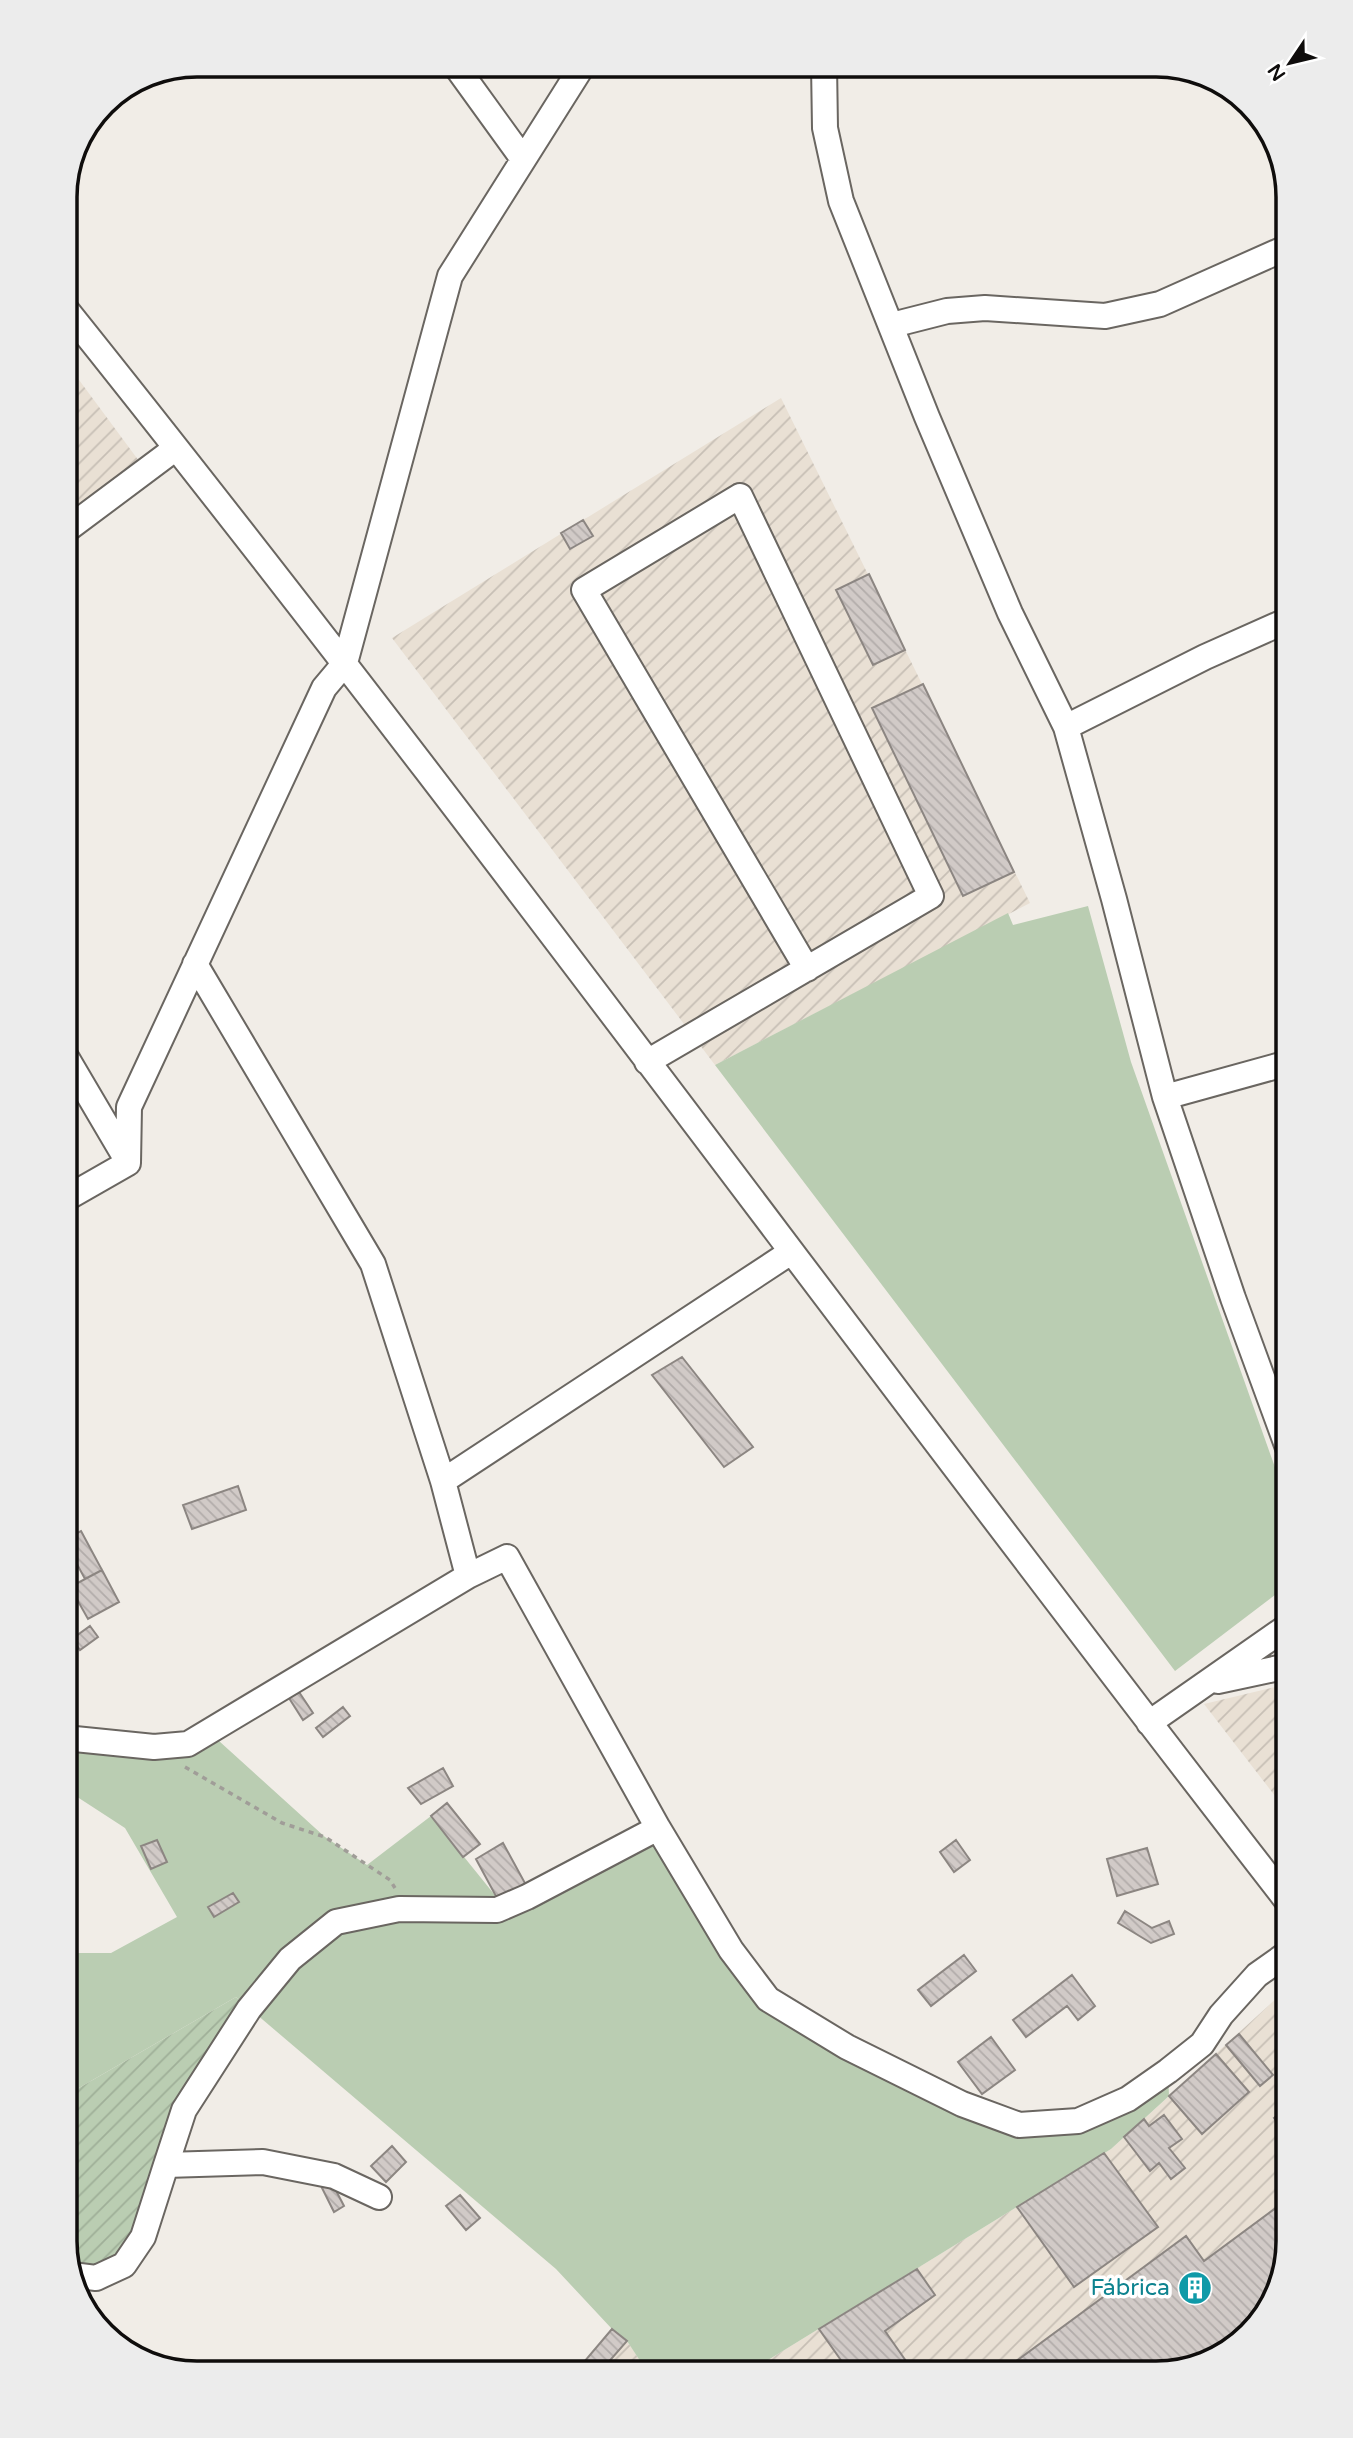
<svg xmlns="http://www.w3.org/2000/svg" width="1353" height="2438" font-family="'Varela Round',sans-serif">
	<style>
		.industrial { fill: url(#industrial-furrows) }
		.grass { fill: #bacdb2 }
		.garden { fill: url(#garden-furrows) }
		.building { fill: url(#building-back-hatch); stroke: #8c8682; stroke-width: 2 }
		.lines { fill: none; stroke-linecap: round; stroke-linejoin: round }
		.minor-casing { stroke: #6a6661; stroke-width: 28 }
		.path { stroke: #a09d98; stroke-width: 3.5; stroke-dasharray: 5 5; stroke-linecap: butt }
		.minor { stroke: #fff; stroke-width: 24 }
		.labels { text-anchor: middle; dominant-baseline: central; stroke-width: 7; stroke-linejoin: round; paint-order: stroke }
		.culture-label { font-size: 23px; fill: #0d838f; stroke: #fff; text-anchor: end }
		.rim { fill: none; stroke: #0f0d0c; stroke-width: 3.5 }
	</style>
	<defs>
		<pattern id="industrial-furrows" width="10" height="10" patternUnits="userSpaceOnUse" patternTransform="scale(1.75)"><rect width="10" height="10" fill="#e9e0d4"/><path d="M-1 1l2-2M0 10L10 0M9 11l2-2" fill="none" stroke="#c7bfb5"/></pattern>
		<pattern id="garden-furrows" width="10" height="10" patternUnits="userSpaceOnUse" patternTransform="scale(1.75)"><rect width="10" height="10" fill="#bacdb2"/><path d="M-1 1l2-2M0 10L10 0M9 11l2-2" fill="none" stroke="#9faf98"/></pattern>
		<pattern id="building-back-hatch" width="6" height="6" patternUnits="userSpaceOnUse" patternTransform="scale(1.75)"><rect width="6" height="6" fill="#d1cac7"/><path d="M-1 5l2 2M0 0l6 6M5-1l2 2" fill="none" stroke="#b2acaa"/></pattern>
	</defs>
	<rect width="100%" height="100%" fill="#f1ede7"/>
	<path class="industrial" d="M65,361l74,100 -74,56z
		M781,398l249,505 -315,162 -323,-427z
		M1288,1684v144l-14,-19 8,-4 -78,-101z
		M1288,1988v254l-22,72 -59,49 -51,10h-409l364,-224z
		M627,2341l21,32h-49z"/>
	<path class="grass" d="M1088,906l43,156 157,442v81l-113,86 -460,-606 293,-152 5,12z
		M65,1738l123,6 31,-3 106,96 42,28 64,-49 67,83 96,-53 64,-18 110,171 251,126 59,-4 90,-50 1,25 -58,53 -364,224h-99l-21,-32 -15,-12 -56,-60 -320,-272 -171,99v-143h46l66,-36 -52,-89 -60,-39z"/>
	<path class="garden" d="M236,1997l13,12 -65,101 -60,155 -52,10 -7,-34v-43l8,-4 -8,-23v-75z"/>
	<path class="building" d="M583,520l10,16 -23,13 -9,-16z
		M869,574l36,76 -32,15 -37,-75z
		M923,684l91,188 -51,24 -91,-188z
		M682,1357l71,90 -29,20 -72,-92z
		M238,1486l8,24 -54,19 -9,-24z
		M81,1531l21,39 -17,9 -20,-37v-3z
		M102,1570l17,32 -31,17 -18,-32z
		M90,1626l8,11 -18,13 -8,-11z
		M299,1692l14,21 -10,7 -14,-22z
		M343,1707l7,9 -27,21 -7,-9z
		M443,1768l10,18 -32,18 -13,-16z
		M447,1803l33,41 -17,13 -32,-41z
		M157,1840l10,22 -16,7 -10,-23z
		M956,1840l14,20 -16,12 -14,-20z
		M65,1842l11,20 -9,5 -2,-4z
		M503,1843l23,42 -28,15 -22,-41z
		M1147,1848l11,36 -41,12 -10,-37z
		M233,1893l6,9 -25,15 -6,-10z
		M1125,1911l27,17 17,-7 5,13 -23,9 -33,-20z
		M964,1955l12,16 -45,35 -13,-16z
		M1072,1975l23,31 -17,14 -11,-14 -41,31 -13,-17z
		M1239,2034l34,41 -13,11 -34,-41z
		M991,2037l24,33 -33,24 -24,-32z
		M1216,2054l33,38 -47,42 -33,-38z
		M1288,2107v30l-14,-19z
		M1164,2115l18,24 -13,9 16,20 -14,11 -12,-16 -9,8 -26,-34 20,-18 5,7z
		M392,2146l14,16 -20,20 -15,-16z
		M1104,2153l54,74 -84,60 -57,-80z
		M332,2183l12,23 -10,6 -12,-24z
		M460,2195l20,23 -14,12 -20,-24z
		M1288,2199v43l-22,72 -59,49 -51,10h-156l186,-137 18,25z
		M917,2269l18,26 -50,36 28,40 -3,2h-60l-31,-44z
		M612,2329l15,12 -28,32h-16l-5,-4z"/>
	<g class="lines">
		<g class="minor-casing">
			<path id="minor" d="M455,65l68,94
				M824,65l1,63 16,73 86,216 83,196 56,114 48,172 51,198 68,201 55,150
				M65,308c419,523 812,1066 1223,1594
				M892,325l55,-14 38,-3 120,8 55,-12 128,-57
				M65,531l111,-83
				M1066,727l139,-70 83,-37
				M65,1055l63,107
				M647,1062c95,-55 189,-111 284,-166l-191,-400 -156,94 223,379
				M1165,1097l123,-34
				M65,1199l63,-36 1,-56 195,-419 21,-25 105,-387 133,-211
				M443,1481l348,-229
				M468,1576l39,-19 151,271 73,122 37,49 79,48 115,57 57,21 59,-4 50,-22 40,-28 34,-27 19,-29 36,-40 31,-22
				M1218,1681l70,-15
				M1149,1723l139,-97
				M65,1738l89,9 34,-3 280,-168 -25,-95 -70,-217 -178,-300
				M379,2197l-45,-21 -71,-14 -97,3 18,-55 65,-101 41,-50 46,-37 63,-13 98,1 30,-13 131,-69
				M72,2275l24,3 28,-13 19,-28 23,-72"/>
		</g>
		<path class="path" d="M185,1767l97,56 43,14 65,43 5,8"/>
		<use href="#minor" class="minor"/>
	</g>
	<defs>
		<g id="building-disc" transform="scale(1.75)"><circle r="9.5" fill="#0f9aa8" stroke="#fff"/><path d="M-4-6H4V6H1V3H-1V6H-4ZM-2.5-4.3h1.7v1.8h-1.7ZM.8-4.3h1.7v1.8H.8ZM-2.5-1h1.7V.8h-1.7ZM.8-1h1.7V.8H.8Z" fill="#fff"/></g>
	</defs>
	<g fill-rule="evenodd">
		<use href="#building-disc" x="1195" y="2288"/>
	</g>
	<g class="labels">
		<g class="culture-label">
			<text x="1170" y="2288">Fábrica</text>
		</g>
	</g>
	<path d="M0 0H1353V2438H0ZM197 77H1156A120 120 0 0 1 1276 197V2241A120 120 0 0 1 1156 2361H197A120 120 0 0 1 77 2241V197A120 120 0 0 1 197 77Z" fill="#ececec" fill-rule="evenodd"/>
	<path class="rim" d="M197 77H1156A120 120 0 0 1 1276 197V2241A120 120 0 0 1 1156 2361H197A120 120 0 0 1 77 2241V197A120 120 0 0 1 197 77Z"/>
	<g transform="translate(1290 63) rotate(235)" stroke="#ffffff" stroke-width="5" paint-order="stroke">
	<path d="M0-5L12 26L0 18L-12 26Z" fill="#0f0d0c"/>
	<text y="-10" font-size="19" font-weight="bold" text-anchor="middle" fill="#0f0d0c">N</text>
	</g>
</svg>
